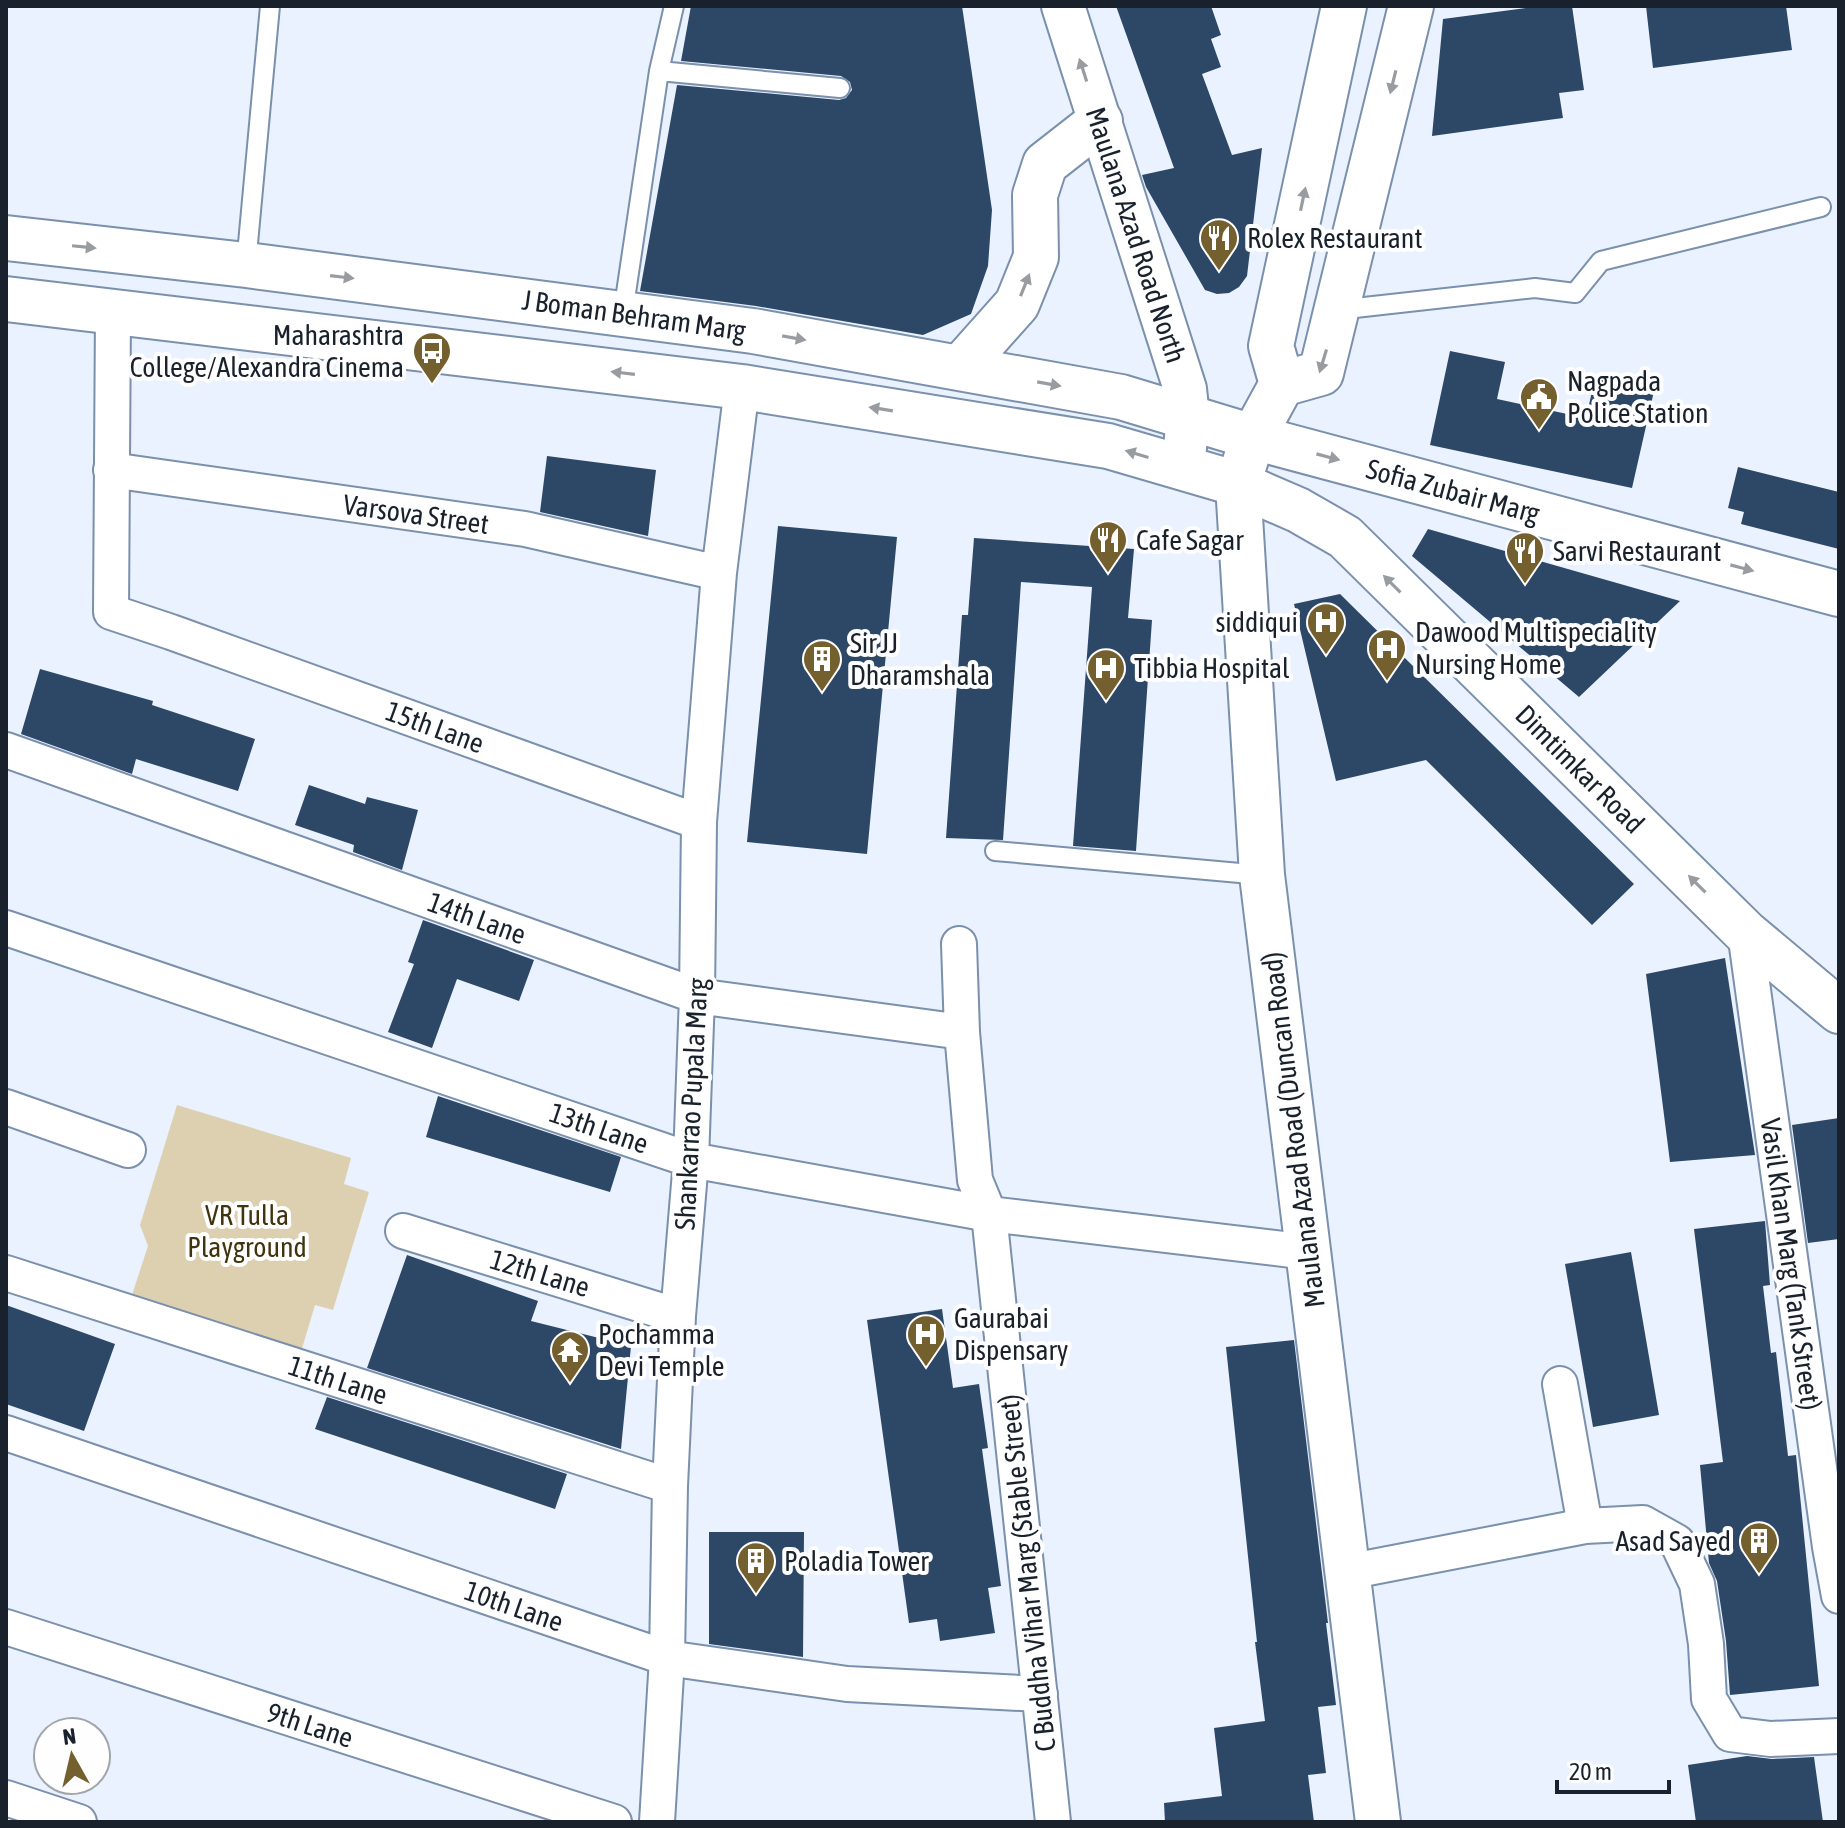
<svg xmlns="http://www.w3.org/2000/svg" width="1845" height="1828" font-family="'Asap Condensed',sans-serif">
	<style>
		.green { fill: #ddd0b0 }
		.building { fill: #2d4767 }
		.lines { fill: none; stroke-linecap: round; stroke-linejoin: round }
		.service-casing { stroke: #7a90ac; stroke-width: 22 }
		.minor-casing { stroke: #7a90ac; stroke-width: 38 }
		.tertiary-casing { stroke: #7a90ac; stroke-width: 46 }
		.secondary-casing { stroke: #7a90ac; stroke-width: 48 }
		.primary-casing { stroke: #7a90ac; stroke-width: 48 }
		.service { stroke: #fff; stroke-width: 18 }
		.minor { stroke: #fff; stroke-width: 34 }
		.tertiary { stroke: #fff; stroke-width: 42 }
		.secondary { stroke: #fff; stroke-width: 44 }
		.primary { stroke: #fff; stroke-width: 44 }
		.oneway { fill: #989ca0 }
		.labels { text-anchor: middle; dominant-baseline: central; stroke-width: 8; stroke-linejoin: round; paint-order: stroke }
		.street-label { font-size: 28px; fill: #19222c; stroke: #fefefe }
		.poi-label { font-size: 28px; fill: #19222c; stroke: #fefefe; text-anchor: start }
		.park-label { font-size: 28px; fill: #41330e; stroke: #fefefe }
	</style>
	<rect width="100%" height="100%" fill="#e9f2fe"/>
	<path class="green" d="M177,1105l174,53 -7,26 25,8 -36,118 -18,-5 -17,57 -170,-55 20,-61 -8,-21z"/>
	<path class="building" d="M691,6h271l30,204 -4,56 -17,48 -48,21 -167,-29 -116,-15 37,-206 162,15 7,-2 6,-8 -2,-8 -9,-6 -160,-15z
		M1116,6h95l10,29 -10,4 10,28 -19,7 30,81 30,-7 -15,128 -8,11 -10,6 -12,1 -12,-4 -59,-103 -4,-12 32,-7z
		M1540,6h32l12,84 -25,3 4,25 -131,18 11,-117z
		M1646,6h140l6,44 -139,18z
		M1450,351l55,11 -8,37 89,19 9,-40 59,13 -22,97 -202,-43z
		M547,456l109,14 -8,66 -108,-24z
		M1738,467l101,25v57l-98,-25 3,-12 -16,-4z
		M778,526l119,11 -30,317 -120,-12z
		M1428,529l252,72 -101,96 -167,-141z
		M974,538l160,11 -6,69 24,2 -16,231 -63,-5 19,-259 -71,-5 -18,258 -57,-2 16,-223h6z
		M1340,594l294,290 -42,41 -166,-165 -90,21 -42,-177z
		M40,669l113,32 -1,4 103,34 -17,52 -102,-32 -4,15 -111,-40z
		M309,785l56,19 2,-7 51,13 -16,60 -49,-18 1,-7 -59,-20z
		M423,920l111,40 -15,41 -62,-22 -25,69 -44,-16 26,-68 -6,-2z
		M1725,958l30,197 -85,7 -24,-188z
		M438,1096l183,61 -11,35 -184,-55z
		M1839,1118v121l-31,4 -16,-118z
		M1765,1221l5,64 -7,1 8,67 5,-1 12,104 8,-1 23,231 -89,9 -4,-54 -9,-60 -8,-18 -9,-98 23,-3 -29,-233z
		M1631,1252l28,163 -66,12 -28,-163z
		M407,1255l131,46 -7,20 100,25 -10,103 -254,-81z
		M6,1305l109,39 -31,87 -78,-27z
		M942,1309l11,79 26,-4 9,64 -6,1 19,137 -13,2 7,45 -55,8 -3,-22 -28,4 -42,-303z
		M1294,1340l34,283h-2l10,82 -18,2 8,66 -18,2 6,47h-149l-1,-19 58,-7 -8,-68 51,-7 -10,-79h2l-31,-295z
		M327,1397l240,77 -12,35 -240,-80z
		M709,1532h95l-1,125 -94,-13z
		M1747,1756l25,3 42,-2 9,65h-127l-8,-57z"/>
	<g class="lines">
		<g class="service-casing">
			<path id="service" d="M659,71l181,17
				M246,265l24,-259
				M1337,310l198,-22 40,5 26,-32 220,-54
				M623,313l36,-242 15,-65
				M995,851l267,24"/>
		</g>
		<g class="minor-casing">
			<path id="minor" d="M113,312l-2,300 60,20 528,190
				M111,470l414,59 194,44
				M6,750l691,246 265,36
				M6,928l685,232 298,54 319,38
				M1745,932l85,615 9,49
				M959,944l3,88 13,148 14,34 64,608
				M6,1107l122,43
				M403,1231l275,85
				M6,1273l664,213
				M1560,1384l25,142
				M6,1433l661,225 180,26 193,10
				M1347,1572l238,-46 58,-3 34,19 20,42 9,60 3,55 21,35 41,5 68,-3
				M6,1627l608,195
				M6,1798l73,24
				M657,1822l10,-164 3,-172 8,-170 13,-156 6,-164 2,-174 20,-249 23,-186"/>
		</g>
		<g class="tertiary-casing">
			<path id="tertiary" d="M1063,6l122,383 3,28 -5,51"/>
		</g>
		<g class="secondary-casing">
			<path id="secondary" d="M1344,6l-73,340 11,38 -29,53 -15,47 24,391 116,947
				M1282,384l39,-11 90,-367"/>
		</g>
		<g class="primary-casing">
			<path id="primary" d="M6,238l240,27 507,66 368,66 132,40 586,157
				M6,299l736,88 366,59 130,38 60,26 47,27 400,395 94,79
				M960,368l57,-64 19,-47 -1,-62 10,-31 55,-43"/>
		</g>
		<use href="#service" class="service"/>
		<use href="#minor" class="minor"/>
		<use href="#tertiary" class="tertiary"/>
		<use href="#secondary" class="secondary"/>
		<use href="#primary" class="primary"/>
	</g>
	<defs><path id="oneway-solid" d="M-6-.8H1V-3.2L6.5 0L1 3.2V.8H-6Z" transform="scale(2)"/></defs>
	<g class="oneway">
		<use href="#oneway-solid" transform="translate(1083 70) rotate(-108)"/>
		<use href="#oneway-solid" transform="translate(1393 82) rotate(104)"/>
		<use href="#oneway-solid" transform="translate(1303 199) rotate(-78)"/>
		<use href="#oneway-solid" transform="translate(84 247) rotate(6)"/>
		<use href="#oneway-solid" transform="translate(342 277) rotate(7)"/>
		<use href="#oneway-solid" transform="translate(1025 285) rotate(-68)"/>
		<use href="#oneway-solid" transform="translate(794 338) rotate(10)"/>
		<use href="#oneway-solid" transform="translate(1323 361) rotate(107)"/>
		<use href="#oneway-solid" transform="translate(623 373) rotate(-173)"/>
		<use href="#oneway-solid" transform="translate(1049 384) rotate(10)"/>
		<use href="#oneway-solid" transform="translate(881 409) rotate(-171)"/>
		<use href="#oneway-solid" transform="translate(1137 454) rotate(-163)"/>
		<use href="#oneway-solid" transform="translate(1328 457) rotate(15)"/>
		<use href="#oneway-solid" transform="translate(1742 568) rotate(15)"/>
		<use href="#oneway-solid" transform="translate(1392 584) rotate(-135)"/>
		<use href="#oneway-solid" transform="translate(1697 884) rotate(-135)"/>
	</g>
	<defs>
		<g id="restaurant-pin" transform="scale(2)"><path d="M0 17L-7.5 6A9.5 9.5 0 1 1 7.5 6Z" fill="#74602f" stroke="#fefefe"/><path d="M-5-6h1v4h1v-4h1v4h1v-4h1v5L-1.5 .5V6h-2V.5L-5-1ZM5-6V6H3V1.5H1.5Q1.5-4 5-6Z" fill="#fff"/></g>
		<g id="bus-pin" transform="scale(2)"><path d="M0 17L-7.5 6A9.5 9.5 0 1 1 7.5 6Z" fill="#74602f" stroke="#fefefe"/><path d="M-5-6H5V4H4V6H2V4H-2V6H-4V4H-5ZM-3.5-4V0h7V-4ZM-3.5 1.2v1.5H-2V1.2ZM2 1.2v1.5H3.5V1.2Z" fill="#fff"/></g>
		<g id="civic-pin" transform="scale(2)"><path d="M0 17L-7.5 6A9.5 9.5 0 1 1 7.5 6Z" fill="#74602f" stroke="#fefefe"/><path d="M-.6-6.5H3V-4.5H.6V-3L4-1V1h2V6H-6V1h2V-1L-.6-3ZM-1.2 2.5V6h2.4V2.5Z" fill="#fff"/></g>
		<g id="hospital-pin" transform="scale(2)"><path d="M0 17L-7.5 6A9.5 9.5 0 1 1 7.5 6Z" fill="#74602f" stroke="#fefefe"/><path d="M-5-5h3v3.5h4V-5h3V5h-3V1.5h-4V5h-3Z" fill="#fff"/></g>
		<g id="building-pin" transform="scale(2)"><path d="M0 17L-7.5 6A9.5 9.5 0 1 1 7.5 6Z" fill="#74602f" stroke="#fefefe"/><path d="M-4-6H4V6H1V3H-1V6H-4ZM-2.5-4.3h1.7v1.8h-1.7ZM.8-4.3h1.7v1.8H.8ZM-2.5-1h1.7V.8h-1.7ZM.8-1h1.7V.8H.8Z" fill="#fff"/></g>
		<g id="temple-pin" transform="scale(2)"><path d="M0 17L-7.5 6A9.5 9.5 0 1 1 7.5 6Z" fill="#74602f" stroke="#fefefe"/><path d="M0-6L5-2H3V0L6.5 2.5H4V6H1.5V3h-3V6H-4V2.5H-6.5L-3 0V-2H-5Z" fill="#fff"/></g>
	</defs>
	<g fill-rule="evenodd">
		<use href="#restaurant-pin" x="1219" y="238"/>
		<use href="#bus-pin" x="432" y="351"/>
		<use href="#civic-pin" x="1539" y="397"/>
		<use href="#restaurant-pin" x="1108" y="540"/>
		<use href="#restaurant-pin" x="1525" y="551"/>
		<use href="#hospital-pin" x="1326" y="622"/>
		<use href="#hospital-pin" x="1387" y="648"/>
		<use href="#building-pin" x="822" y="659"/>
		<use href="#hospital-pin" x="1106" y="668"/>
		<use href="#hospital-pin" x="926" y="1334"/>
		<use href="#temple-pin" x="570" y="1350"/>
		<use href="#building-pin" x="1759" y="1541"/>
		<use href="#building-pin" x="756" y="1561"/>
	</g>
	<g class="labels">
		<g class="street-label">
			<text transform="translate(1136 235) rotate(72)">Maulana Azad Road North</text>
			<text transform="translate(634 315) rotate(8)">J Boman Behram Marg</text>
			<text transform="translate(1453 491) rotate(15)">Sofia Zubair Marg</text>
			<text transform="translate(416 514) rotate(8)">Varsova Street</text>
			<text transform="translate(435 727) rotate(20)">15th Lane</text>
			<text transform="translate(1580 769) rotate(45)">Dimtimkar Road</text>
			<text transform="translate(477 918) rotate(20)">14th Lane</text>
			<text transform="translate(691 1104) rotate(-87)">Shankarrao Pupala Marg</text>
			<text transform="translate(599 1128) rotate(19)">13th Lane</text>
			<text transform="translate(1293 1130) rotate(-97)">Maulana Azad Road (Duncan Road)</text>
			<text transform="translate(1791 1264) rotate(82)">Vasil Khan Marg (Tank Street)</text>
			<text transform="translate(540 1273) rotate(17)">12th Lane</text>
			<text transform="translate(338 1380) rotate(18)">11th Lane</text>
			<text transform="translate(1027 1573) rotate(-96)">C Buddha Vihar Marg (Stable Street)</text>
			<text transform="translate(514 1606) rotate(19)">10th Lane</text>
			<text transform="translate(310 1725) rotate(18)">9th Lane</text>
		</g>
		<g class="poi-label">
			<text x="1247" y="238">Rolex Restaurant</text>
			<text x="404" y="335" text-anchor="end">Maharashtra<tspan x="404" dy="32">College/Alexandra Cinema</tspan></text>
			<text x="1567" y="381">Nagpada<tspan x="1567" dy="32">Police Station</tspan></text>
			<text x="1136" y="540">Cafe Sagar</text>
			<text x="1553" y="551">Sarvi Restaurant</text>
			<text x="1298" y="622" text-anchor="end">siddiqui</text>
			<text x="1415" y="632">Dawood Multispeciality<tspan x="1415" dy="32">Nursing Home</tspan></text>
			<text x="850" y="643">Sir JJ<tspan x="850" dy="32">Dharamshala</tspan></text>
			<text x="1134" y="668">Tibbia Hospital</text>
			<text x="954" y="1318">Gaurabai<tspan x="954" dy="32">Dispensary</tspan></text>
			<text x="598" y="1334">Pochamma<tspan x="598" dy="32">Devi Temple</tspan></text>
			<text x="1731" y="1541" text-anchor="end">Asad Sayed</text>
			<text x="784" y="1561">Poladia Tower</text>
		</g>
		<g class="park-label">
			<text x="247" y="1215">VR Tulla<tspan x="247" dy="32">Playground</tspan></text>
		</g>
	</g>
	<rect width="1845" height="1828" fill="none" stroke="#19222c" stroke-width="16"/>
	<g transform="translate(72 1756) rotate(352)"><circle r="38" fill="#fefefe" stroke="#a2a6aa" stroke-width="2"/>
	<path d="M0-6L14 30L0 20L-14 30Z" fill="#74602f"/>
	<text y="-12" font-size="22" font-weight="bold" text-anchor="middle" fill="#19222c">N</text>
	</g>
	<path d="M1557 1780v12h112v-12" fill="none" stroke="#19222c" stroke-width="4"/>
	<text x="1569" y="1780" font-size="24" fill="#19222c" stroke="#fefefe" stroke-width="6" paint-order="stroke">20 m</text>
</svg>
